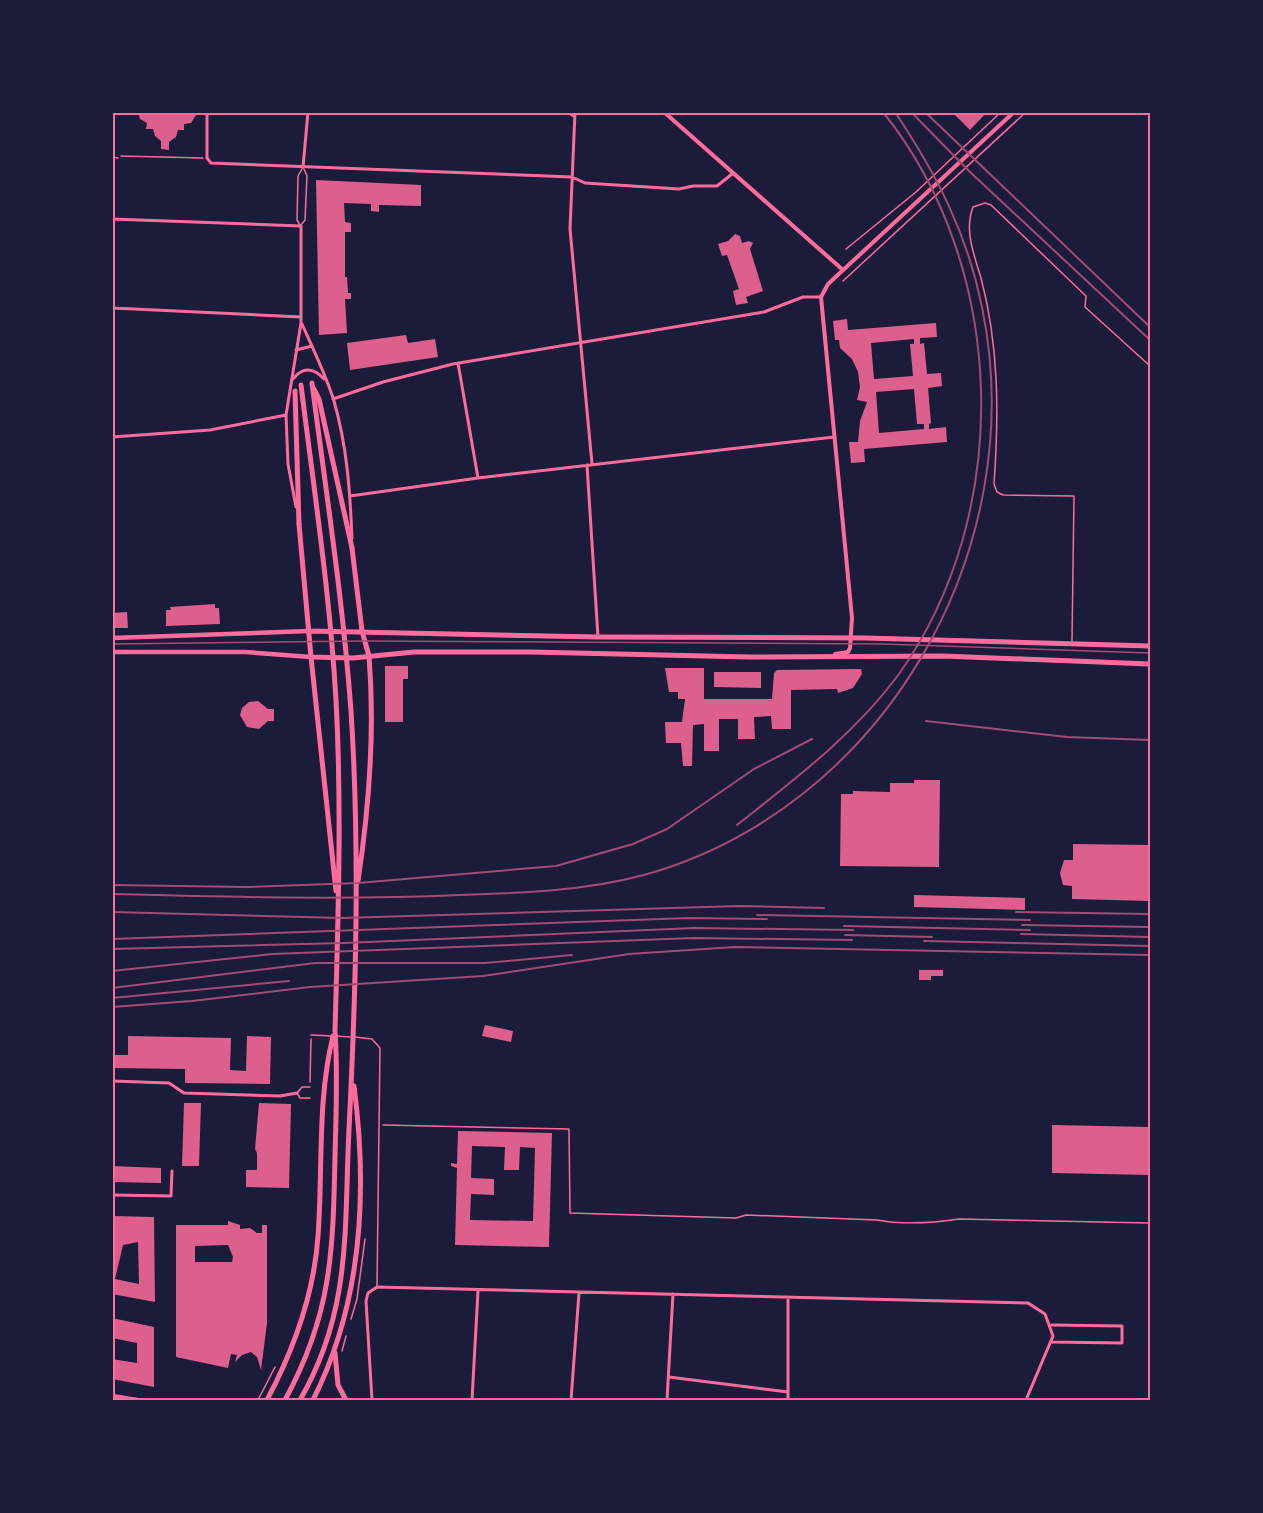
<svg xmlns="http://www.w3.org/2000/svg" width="1263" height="1513" font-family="Montserrat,sans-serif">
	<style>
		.building { fill: #dd5f8e; fill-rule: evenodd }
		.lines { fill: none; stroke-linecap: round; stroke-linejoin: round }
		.path { stroke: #ff6b9d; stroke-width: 1.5 }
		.service { stroke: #ff6b9d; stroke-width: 1.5 }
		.minor { stroke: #ff6b9d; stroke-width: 3 }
		.tertiary { stroke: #ff6b9d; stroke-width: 4 }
		.secondary { stroke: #ff6b9d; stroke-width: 4.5 }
		.primary { stroke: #ff6b9d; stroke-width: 5 }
		.trunk { stroke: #ff6b9d; stroke-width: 5 }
		.tram { stroke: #a44b75; stroke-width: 1.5 }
		.rail { stroke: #a44b75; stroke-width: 2 }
		.neatline { fill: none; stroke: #ff6b9d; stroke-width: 2 }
	</style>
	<rect width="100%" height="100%" fill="#1b1b3a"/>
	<path class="building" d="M138,112h58v3l-5,8 -7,1v6h-6l-2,7 -7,5v8l-8,-1v-8l-6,-5 -2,-7h-7l1,-6 -7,-4z
		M952,112h35l-17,18z
		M316,180l105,5v21l-42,-1v7l-8,-1v-7l-27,-1 1,19 6,1v9h-6v45h2l1,16h3v6h-6l2,34 -28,2z
		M735,234l5,2 2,7 7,-2 4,2 -3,6 13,42 -17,6 2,6 -12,2 -3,-14 6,-2 -12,-34 -5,1 -4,-12 10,-3z
		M847,319l1,11 88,-7 1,14 -17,1v6l4,-1 3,31 14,-1 1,13 -14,2 3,35 -2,1v5l17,-2 1,15 -83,7 1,13 -14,1 -2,-21h9l2,-21 7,-19 -10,-2 3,-13 -2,-15 -6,-13 -12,-11 -1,-8h-4l-2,-19zM914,339v5h-4l3,32 -39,3 -3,-36zM914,389l3,35h7v5l-45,4 -3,-41z
		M406,335l2,8 27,-4 3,18 -88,13 -3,-27z
		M215,604v4h4l1,16 -54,2v-16h5l-1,-3z
		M127,612l1,16h-16v-15z
		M385,666h23v13h-5v43h-18z
		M665,668h39v31h68l2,-26 3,-3 84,-1 1,5 -9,14 -15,5 -1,-4 -46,1v39h-19l-1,-13 -17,1 1,22h-17v-20h-19v32h-15v-27l-11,1 -1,41h-9l-2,-23h-15l-1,-21h17l3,-23h-7v-7h-9z
		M714,672h47v16l-47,-1z
		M249,702l9,-1 10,8h6v12h-6l-9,8 -12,-2 -7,-12 2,-7z
		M914,780h26l-1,87 -99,-1 1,-72h12v-3l37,1v-9h24z
		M1073,844l77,1v56l-78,-2v-13l-9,-1 -3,-12 4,-13h9z
		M914,895l111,3v12l-111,-3z
		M919,970h24v6h-12v4h-12z
		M485,1025l28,6 -2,11 -29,-6z
		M128,1036l103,2 -1,32 16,1 1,-35 24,1 -1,47 -85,-1v-14l-73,-1v-13h16z
		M184,1103h17l-2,63h-17z
		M259,1103l32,1 -2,84 -43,-1v-17h11v-17l-2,-4z
		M1052,1125l98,2v48l-98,-2z
		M458,1131l94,2 -3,114 -94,-2 2,-77 -6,-2v-3l6,1zM472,1146l33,1 -1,23h15l1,-23 15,1 -2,73 -63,-1 1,-26 23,1v-16l-23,-1z
		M112,1166l49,2v15l-49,-1z
		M112,1216l42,1 1,85 -43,-8zM138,1242l1,42 -24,-5 8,-34z
		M228,1221l12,4v4l10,-1 7,5h5v-8h5v98l-6,47 -4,-13 -6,-5 -9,3 -7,7 2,-7 -6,-1 -3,14 -52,-11v-132h52zM228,1245l5,12 -1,5h-37v-16z
		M112,1318l42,9v60l-42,-8v-20l25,4v-20l-25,-5z"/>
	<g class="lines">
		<path class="path" d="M121,156l82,2
			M846,249l70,-57 85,-80
			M843,281l183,-169
			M310,1082l1,-43
			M383,1125l186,4 1,84 166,5 10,-3 131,5c27,5 55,3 82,-1l191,4
			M351,1319l6,-20 8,-60
			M342,1351l4,-15
			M258,1400l17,-33"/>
		<path class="service" d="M112,157l6,1
			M300,225l-3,-5 1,-44 5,-9
			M301,225l4,-5 2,-44 -3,-7
			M1072,641l2,-145 -71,-1 -6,-3 -3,-8c5,-70 5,-138 -13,-206 -7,-24 -17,-47 -8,-71l12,-4 6,2 95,91 -1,11 65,59
			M311,1035l21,1
			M337,1036l13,1
			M355,1037l17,2 8,9 -3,238
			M310,1098h-10l-3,-5 5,-6h8"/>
		<path class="minor" d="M207,112v46l4,5 361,14 13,6 94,6 14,-3h24l15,-12
			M567,112l7,4
			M575,112l-5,117 22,235
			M303,167l5,-55
			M112,219l189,7v97l-15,92 2,49 8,43
			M112,308l189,9
			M302,324c11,25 24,51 32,77 13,45 16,90 18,137
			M296,350l16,-4
			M458,363l20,115
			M293,379c10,-13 21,-11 31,0
			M333,399l50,-17 70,-18 311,-52 39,-15h18
			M112,437l98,-7 76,-15
			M587,465l11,172
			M350,496l128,-18 356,-41
			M112,1081l57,2 15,10 96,3 17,-3
			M112,1195l59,1 1,-25
			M788,1297v103
			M1052,1342l70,1v-17l-70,-1
			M669,1377l119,15
			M372,1400l-6,-99 2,-8 9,-6 651,16 17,11 8,22 -27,64
			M472,1400l6,-109
			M571,1400l8,-107
			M667,1400l6,-106"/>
		<path class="tertiary" d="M664,112l179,158
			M835,654l13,-2 2,-4 2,-30 -31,-321 7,-13 186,-172"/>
		<path class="secondary" d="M112,638l197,-7
			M112,652h133l66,5
			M112,1396l25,4"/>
		<path class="primary" d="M299,524l12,133 42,1 61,-6h117l218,5 194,-1 207,8
			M352,548l10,83 7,25
			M309,631l289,6 268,1 284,8"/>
		<path class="trunk" d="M314,389l5,10 33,149
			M295,391l4,133
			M311,657l25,234
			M358,881c11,-73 17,-151 11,-225
			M335,1353l3,32 8,15
			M267,1400c27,-51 47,-105 51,-164 5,-66 -1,-135 15,-200
			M285,1400c47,-86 48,-149 50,-244 1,-42 3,-83 0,-125 3,-110 7,-220 1,-331 -6,-105 -22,-210 -35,-315
			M300,1400c52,-90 44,-171 49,-271 7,-138 11,-279 2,-418 -8,-110 -25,-219 -39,-328
			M313,1400c49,-97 55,-207 41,-314"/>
		<path class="tram" d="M112,644l253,-3 517,3 268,9"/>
		<path class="rail" d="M911,112l59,60 180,168
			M925,112l225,215
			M926,721l141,16 83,3
			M737,825c58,-46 118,-91 162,-151 115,-162 109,-406 -16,-562
			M112,885l134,2 112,-4 198,-17 77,-22 34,-15 87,-60 58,-30
			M112,894c117,3 232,6 348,1 62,-2 124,-4 184,-20 240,-67 388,-326 338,-568 -15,-74 -45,-132 -87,-195
			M112,912l230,6 397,-12 85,2
			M1016,912l134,2
			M757,915l273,5
			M1022,925l128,2
			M844,926l186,4
			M1021,934l129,3
			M845,935l87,2
			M112,939l577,-21 78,1
			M924,941l226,5
			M112,949l232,-6 350,-15 159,2
			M112,971l160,-17 422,-16 158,2
			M112,988l203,-25h170l87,-8
			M112,998l177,-17
			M112,1007l80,-6 118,-14 173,-11 146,-22 106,-7 415,8"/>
	</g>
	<rect width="1263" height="1513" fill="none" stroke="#1b1b3a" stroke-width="228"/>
	<rect x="114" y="114" width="1035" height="1285" class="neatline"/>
</svg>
